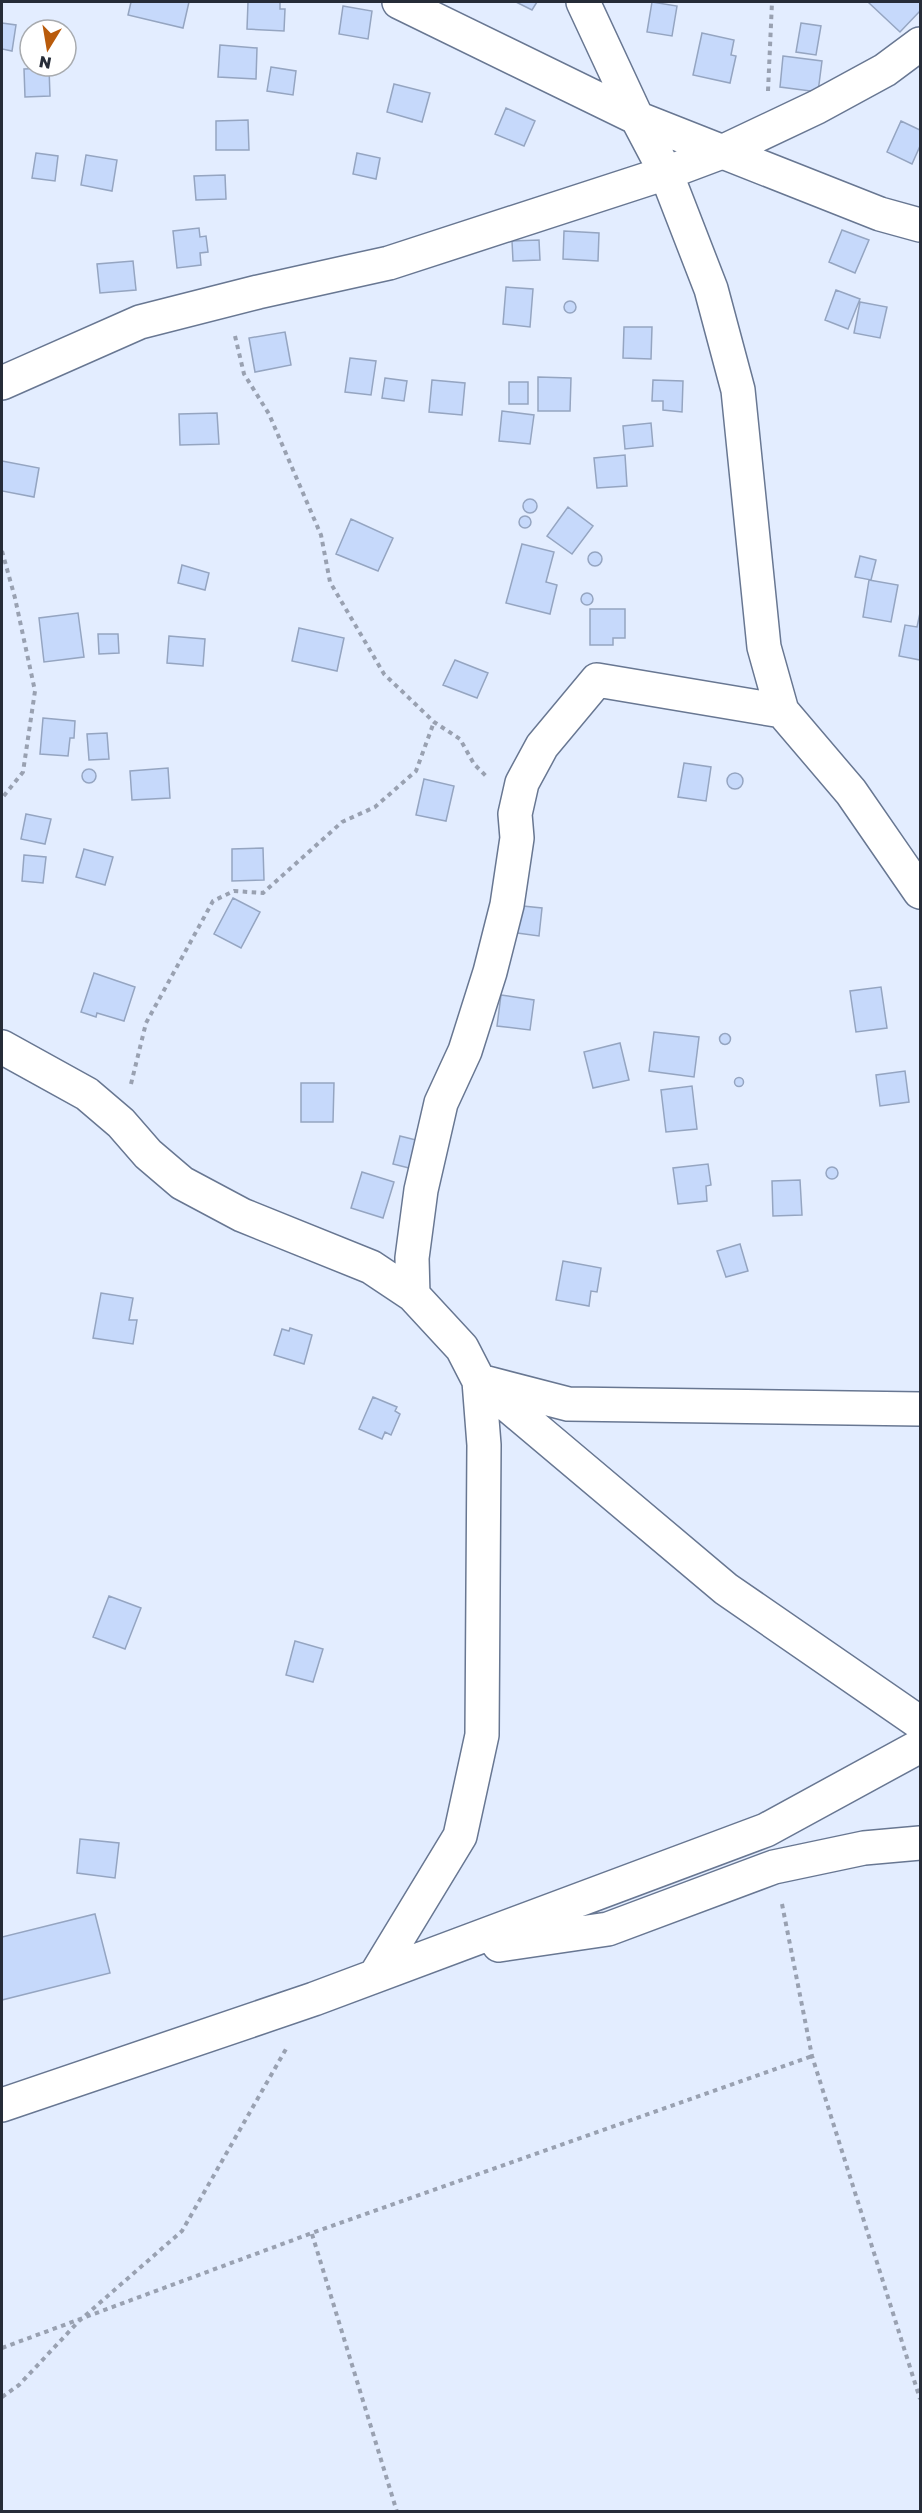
<svg xmlns="http://www.w3.org/2000/svg" width="922" height="2513" font-family="'Golos Text',sans-serif">
	<style>
		.building { fill: #c6d9fb; stroke: #95a5c1; stroke-width: 1.5 }
		.lines { fill: none; stroke-linecap: round; stroke-linejoin: round }
		.street-casing { stroke: #687792; stroke-width: 36 }
		.path { stroke: #99a1b1; stroke-width: 4; stroke-dasharray: 4.5 4.5; stroke-linecap: butt }
		.street { stroke: #fff; stroke-width: 33 }
	</style>
	<rect width="100%" height="100%" fill="#e3edff"/>
	<path class="building" d="M131,2h58l-6,26 -55,-13z
		M248,2h32v7h5l-1,22 -37,-2z
		M516,2h21l-5,8z
		M652,2l25,4 -5,30 -25,-4z
		M868,2h52v9l-20,21z
		M343,6l29,5 -4,28 -29,-5z
		M2,23l14,2 -4,26 -10,-2z
		M801,23l20,3 -5,29 -20,-3z
		M702,33l32,7 -3,15 5,1 -6,27 -37,-8z
		M220,45l37,3 -1,31 -38,-2z
		M783,56l39,5 -4,31 -38,-5z
		M271,67l25,4 -3,24 -26,-4z
		M49,68l1,28 -25,1 -1,-28z
		M394,84l36,9 -8,29 -35,-10z
		M506,108l29,13 -11,25 -29,-12z
		M248,120l1,30h-33v-29z
		M901,121l19,9v16l-8,18 -25,-12z
		M36,153l22,3 -3,25 -23,-3z
		M357,153l23,5 -4,21 -23,-5z
		M86,155l31,5 -5,31 -31,-6z
		M225,175l1,24 -30,1 -2,-24z
		M199,228l1,9 6,-1 2,16 -8,1 1,12 -24,3 -4,-37z
		M842,230l27,10 -14,33 -26,-11z
		M564,231l35,2 -1,28 -35,-2z
		M539,240l1,20 -27,1 -1,-20z
		M133,261l3,29 -36,3 -3,-29z
		M506,287l27,2 -3,38 -27,-3z
		M836,290l24,9 -12,30 -23,-9z
		M564 307a6 6 0 1 1 12 0a6 6 0 1 1-12 0Z
		M860,302l27,5 -7,31 -26,-5z
		M624,327h28l-1,32 -28,-1z
		M285,332l6,33 -36,7 -6,-34z
		M350,358l26,3 -5,34 -26,-3z
		M538,377l33,1 -1,33h-32z
		M385,378l22,3 -3,20 -22,-3z
		M432,380l33,3 -3,32 -33,-3z
		M653,380l30,1 -1,31 -19,-2v-9h-11z
		M509,382h19v22h-19z
		M502,411l32,4 -4,29 -31,-3z
		M217,413l2,31 -39,1 -1,-31z
		M651,423l2,23 -28,3 -2,-23z
		M625,455l2,31 -30,2 -3,-30z
		M2,461l37,7 -5,29 -32,-6z
		M523 506a7 7 0 1 1 14 0a7 7 0 1 1-14 0Z
		M568,507l25,19 -21,28 -25,-18z
		M519 522a6 6 0 1 1 12 0a6 6 0 1 1-12 0Z
		M351,519l42,19 -15,33 -42,-17z
		M522,544l32,8 -8,30 11,3 -7,29 -44,-11z
		M588 559a7 7 0 1 1 14 0a7 7 0 1 1-14 0Z
		M860,556l16,4 -5,20 -16,-3z
		M182,565l27,8 -4,17 -27,-7z
		M869,580l29,5 -7,37 -28,-5z
		M581 599a6 6 0 1 1 12 0a6 6 0 1 1-12 0Z
		M590,609h35v29h-12v7h-23z
		M78,613l6,44 -40,5 -5,-44z
		M920,613v47l-21,-4 6,-31 12,2z
		M299,628l45,10 -7,33 -45,-10z
		M98,634h20l1,19 -20,1z
		M169,636l36,3 -2,27 -36,-3z
		M455,660l33,13 -11,25 -34,-13z
		M43,718l32,3 -1,17h-4l-2,18 -28,-2z
		M107,733l2,26 -20,1 -2,-26z
		M684,763l27,4 -5,34 -28,-4z
		M168,768l2,30 -38,2 -2,-29z
		M82 776a7 7 0 1 1 14 0a7 7 0 1 1-14 0Z
		M727 781a8 8 0 1 1 16 0a8 8 0 1 1-16 0Z
		M424,779l30,7 -8,35 -30,-6z
		M26,814l25,5 -6,25 -24,-5z
		M263,848l1,32 -32,1v-32z
		M84,849l29,8 -8,28 -29,-8z
		M24,855l22,2 -3,26 -21,-2z
		M233,898l27,14 -19,36 -27,-14z
		M513,905l29,3 -3,28 -29,-4z
		M94,973l41,14 -11,34 -27,-8 -1,4 -15,-5z
		M881,987l6,41 -31,4 -6,-41z
		M501,995l33,5 -4,30 -33,-4z
		M654,1032l45,5 -5,40 -45,-6z
		M719.5 1039a5.5 5.5 0 1 1 11 0a5.5 5.5 0 1 1-11 0Z
		M620,1043l9,37 -36,8 -9,-36z
		M905,1071l4,31 -29,4 -4,-31z
		M734.5 1082a4.5 4.5 0 1 1 9 0a4.5 4.5 0 1 1-9 0Z
		M301,1083h33l-1,39h-32z
		M692,1086l5,43 -31,3 -5,-42z
		M400,1136l28,7 -7,28 -28,-7z
		M708,1164l3,21 -5,1 1,15 -29,3 -5,-36z
		M826 1173a6 6 0 1 1 12 0a6 6 0 1 1-12 0Z
		M362,1172l32,10 -11,36 -32,-10z
		M800,1180l2,35 -29,1 -1,-35z
		M740,1244l8,27 -22,6 -9,-26z
		M563,1261l38,7 -4,24 -6,-1 -2,15 -33,-6z
		M101,1293l32,5 -4,22h8l-4,24 -40,-6z
		M290,1328l22,7 -8,29 -30,-9 8,-26 7,2z
		M373,1397l24,10 -2,4 5,3 -9,21 -6,-3 -3,7 -23,-10z
		M109,1596l32,12 -16,41 -32,-12z
		M295,1641l28,8 -10,33 -27,-7z
		M80,1839l39,4 -4,35 -38,-5z
		M95,1914l15,59 -108,27v-63z"/>
	<g class="lines">
		<g class="street-casing">
			<path id="street" d="M399,2l238,116 243,96 40,11
				M583,2l54,116 29,55 45,116 27,101 26,257 18,64 69,81 69,100
				M2,383l138,-61 118,-30 131,-29 277,-90 56,-21 95,-45 68,-37 35,-26
				M2,1047l85,47 34,29 27,31 34,29 60,32 129,52 42,28 49,53 17,33 247,208 194,134
				M413,1295l-1,-37 9,-68 20,-87 24,-52 25,-79 17,-67 10,-67 -2,-24 7,-31 20,-37 55,-66 185,31
				M487,1383l81,21 352,5
				M499,1945l109,-16 166,-62 90,-19 56,-5
				M375,1976l85,-140 22,-101 2,-290 -5,-64
				M2,2105l312,-106 452,-169 154,-84"/>
		</g>
		<path class="path" d="M768,91l4,-89
			M235,336l9,38 25,40 52,121 9,47 54,92 50,48 26,17 14,25 13,13
			M2,551l13,47 20,93 -12,81 -21,26
			M131,1084l15,-61 67,-122 21,-10 29,2 79,-71 33,-15 41,-36 18,-49
			M782,1904l30,152 108,343
			M312,2234l85,278
			M2,2348l310,-115 500,-177
			M2,2397l17,-12 60,-64 103,-90 104,-182"/>
		<use href="#street" class="street"/>
	</g>
	<rect width="922" height="2513" fill="none" stroke="#262c38" stroke-width="6"/>
	<g transform="translate(48 48) rotate(191)"><circle r="28" fill="#ffffff" stroke="#a8abaf" stroke-width="1.5"/>
	<path d="M0-4.5L10 22L0 15L-10 22Z" fill="#b95b0b"/>
	<text y="-9" font-size="16" font-weight="bold" text-anchor="middle" fill="#262c38">N</text>
	</g>
</svg>
